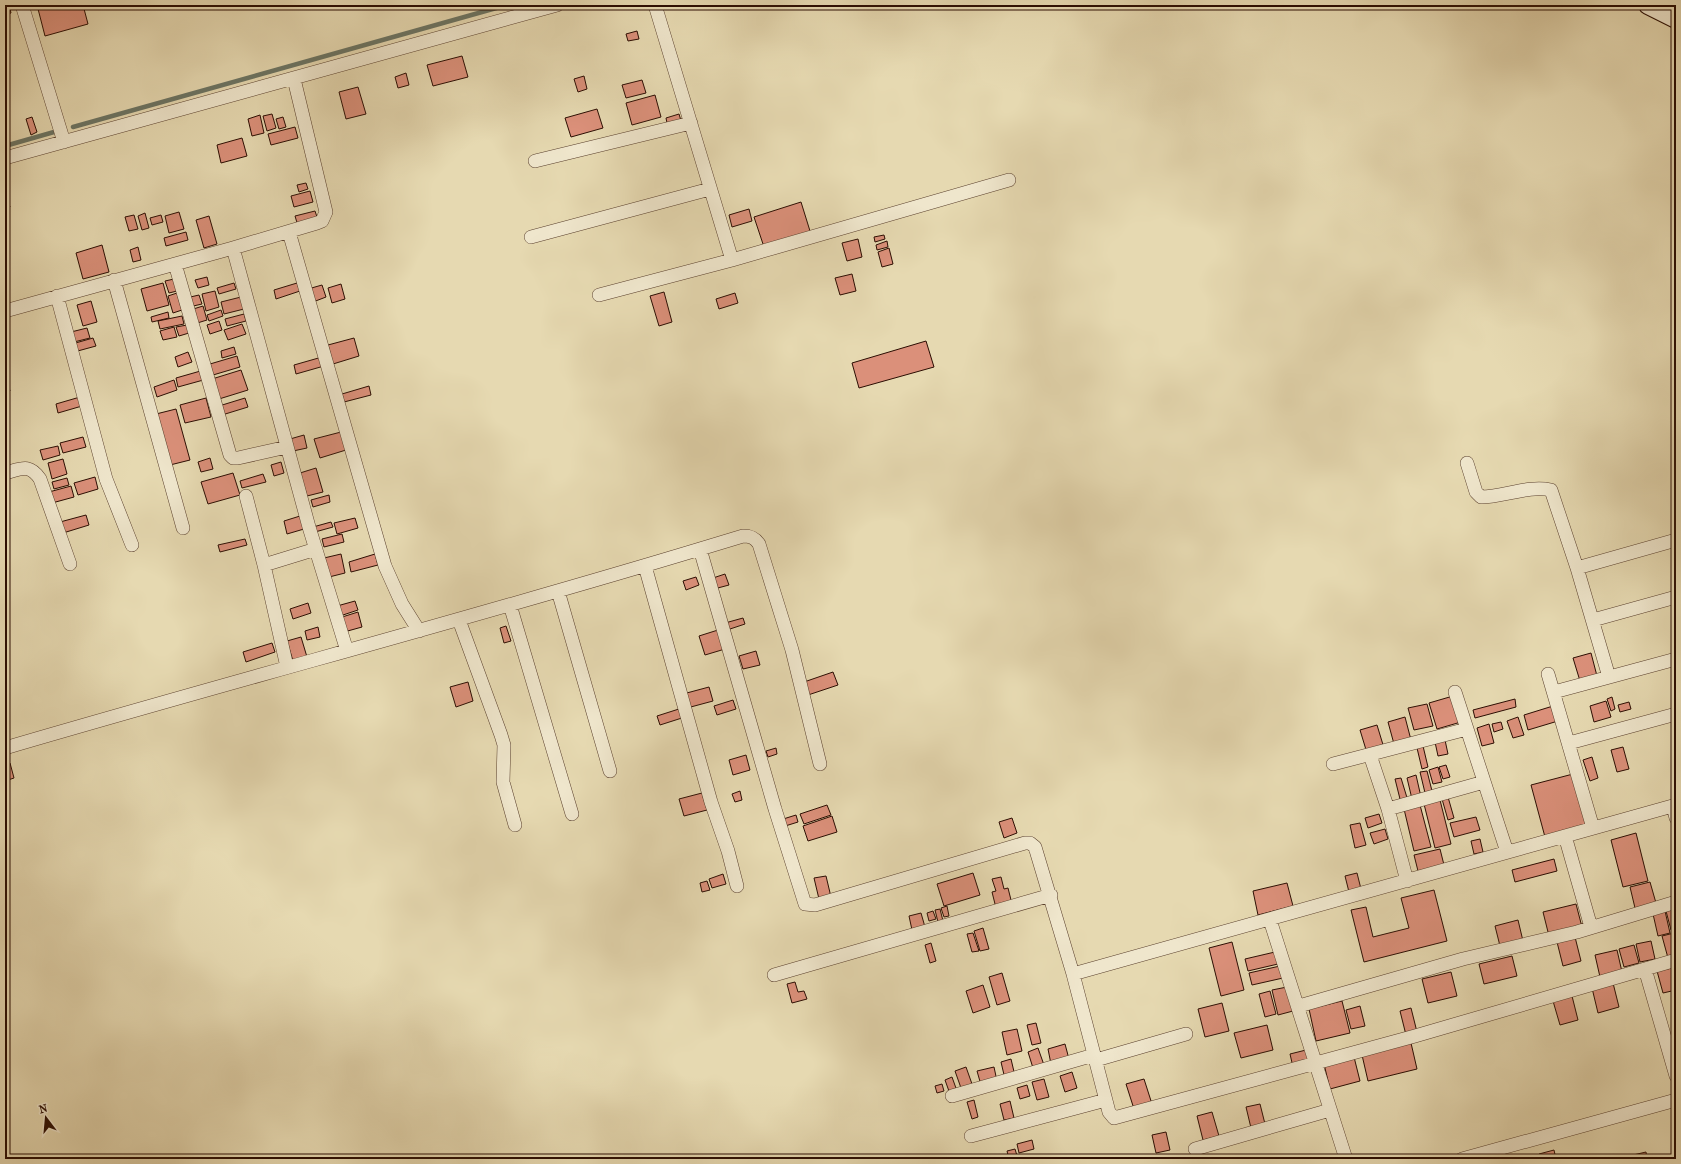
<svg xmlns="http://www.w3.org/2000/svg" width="1681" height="1164" font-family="'IM FELL French Canon',serif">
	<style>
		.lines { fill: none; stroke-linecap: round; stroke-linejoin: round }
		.stream { stroke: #6c7564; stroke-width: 4.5 }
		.building { fill: #db907a; stroke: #2b0d02 }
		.minor-casing { stroke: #5a402e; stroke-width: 14 }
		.secondary-casing { stroke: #2b0d02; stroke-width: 20 }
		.minor { stroke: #efe6cc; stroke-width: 13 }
		.secondary { stroke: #efe6cc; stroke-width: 18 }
	</style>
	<rect width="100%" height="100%" fill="#e6d9b1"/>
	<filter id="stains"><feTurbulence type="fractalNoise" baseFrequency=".005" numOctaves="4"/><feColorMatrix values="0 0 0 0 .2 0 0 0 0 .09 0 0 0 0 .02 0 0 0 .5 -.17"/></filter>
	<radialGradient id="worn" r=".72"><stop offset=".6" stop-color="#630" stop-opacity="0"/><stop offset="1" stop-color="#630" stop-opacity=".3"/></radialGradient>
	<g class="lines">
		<path class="stream" d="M73,127l434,-122
			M5,146l49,-14"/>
	</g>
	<path class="building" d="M5,5h4l2,8 -6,2z
		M37,5h46l5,19 -43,12z
		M637,31l2,8 -11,2 -2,-7z
		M462,56l6,21 -35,9 -6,-21z
		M406,73l3,12 -11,3 -3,-11z
		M584,76l3,13 -9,3 -4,-13z
		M642,80l4,13 -20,5 -4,-13z
		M358,87l8,27 -20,5 -7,-27z
		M655,95l6,22 -29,8 -6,-22z
		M597,109l6,19 -32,9 -6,-19z
		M272,114l4,14 -9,3 -4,-15z
		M679,114l3,10 -14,4 -2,-10z
		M260,115l4,18 -12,3 -4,-17z
		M32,117l5,15 -6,3 -5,-16z
		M283,117l3,10 -7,2 -3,-10z
		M295,127l3,11 -27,7 -3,-11z
		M242,138l5,18 -26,7 -4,-18z
		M306,183l2,6 -9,3 -2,-7z
		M310,191l3,11 -19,5 -3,-11z
		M5,192l5,15 -5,1z
		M801,202l9,29 -46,16 -10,-30z
		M749,209l3,12 -20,6 -3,-12z
		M315,211l3,9 -20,6 -3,-10z
		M179,212l5,17 -15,4 -4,-17z
		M145,213l4,15 -7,2 -4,-14z
		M134,215l4,14 -9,2 -4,-14z
		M161,215l2,7 -11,3 -2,-7z
		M209,216l8,28 -13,4 -8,-28z
		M186,232l2,8 -22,6 -2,-8z
		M884,235l1,4 -10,3 -1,-5z
		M858,239l4,18 -15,4 -5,-18z
		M887,241l1,6 -11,3 -1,-5z
		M102,245l7,27 -26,7 -7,-26z
		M138,247l3,13 -8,2 -3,-12z
		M889,248l4,16 -11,3 -4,-15z
		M852,274l4,17 -16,4 -5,-17z
		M207,277l2,8 -11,3 -3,-8z
		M174,279l3,12 -8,2 -4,-12z
		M163,283l6,22 -22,6 -6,-22z
		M234,283l2,6 -17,5 -2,-6z
		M297,283l3,8 -24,8 -2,-9z
		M341,284l4,15 -13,4 -4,-15z
		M322,285l4,12 -13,5 -5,-13z
		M215,291l4,16 -13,4 -4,-17z
		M664,292l8,30 -13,4 -9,-30z
		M177,293l5,17 -9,3 -5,-17z
		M735,293l3,10 -19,6 -3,-10z
		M199,295l3,9 -13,3 -3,-9z
		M241,297l3,12 -20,5 -3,-12z
		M91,301l6,21 -14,4 -6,-21z
		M203,306l4,14 -13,4 -4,-14z
		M221,310l2,6 -14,5 -2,-6z
		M168,312l1,6 -17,4 -1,-5z
		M244,314l2,7 -19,5 -2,-7z
		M182,316l2,8 -24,5 -2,-8z
		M219,321l3,9 -12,4 -3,-9z
		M242,324l4,10 -18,6 -4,-10z
		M187,325l2,8 -10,3 -3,-9z
		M174,327l3,10 -14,3 -3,-9z
		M87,328l3,10 -16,4 -3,-10z
		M93,338l3,8 -22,6 -2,-8z
		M354,338l5,18 -26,8 -5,-19z
		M926,341l8,26 -75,21 -7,-25z
		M234,347l2,7 -14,4 -1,-7z
		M188,352l4,10 -14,5 -3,-10z
		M237,356l3,11 -27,8 -3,-11z
		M322,357l2,9 -28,8 -2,-9z
		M204,370l3,9 -29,8 -2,-9z
		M241,370l7,20 -29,9 -7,-20z
		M5,374l5,17 -5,1z
		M174,380l3,10 -20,7 -3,-10z
		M369,386l2,9 -27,7 -2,-8z
		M80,397l2,9 -24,7 -2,-9z
		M206,398l5,19 -26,6 -5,-18z
		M245,398l3,9 -26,8 -3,-9z
		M176,409l14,51 -20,5 -14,-51z
		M341,432l5,18 -26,8 -6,-19z
		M304,435l3,13 -14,3 -3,-12z
		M83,437l3,10 -23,6 -3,-10z
		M58,446l2,9 -17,5 -3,-10z
		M210,458l3,11 -12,3 -3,-10z
		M63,459l4,15 -15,5 -4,-16z
		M281,462l3,11 -10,3 -3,-11z
		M316,468l7,24 -16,4 -7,-23z
		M233,473l7,22 -32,9 -7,-22z
		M263,474l3,8 -24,6 -2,-7z
		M95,477l3,12 -20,6 -4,-12z
		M67,478l2,7 -15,4 -2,-7z
		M71,486l3,11 -22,6 -3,-11z
		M329,495l1,7 -17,5 -2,-7z
		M86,515l3,10 -26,8 -3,-11z
		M300,516l4,13 -17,5 -3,-13z
		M355,518l3,10 -21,6 -3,-11z
		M331,522l2,5 -18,5 -2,-5z
		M342,534l2,8 -20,5 -2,-8z
		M245,539l2,6 -27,7 -2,-7z
		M341,554l4,19 -16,4 -5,-19z
		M375,554l3,11 -27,7 -2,-10z
		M725,574l4,11 -15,4 -4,-10z
		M696,577l3,8 -13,5 -3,-9z
		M355,601l3,9 -18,6 -3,-10z
		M308,603l3,10 -18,6 -3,-10z
		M358,612l4,15 -18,5 -5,-14z
		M743,618l2,6 -18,6 -2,-7z
		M506,626l5,15 -7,2 -4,-15z
		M318,627l2,10 -13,3 -2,-9z
		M718,630l7,19 -20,6 -6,-19z
		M301,637l6,20 -14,4 -6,-20z
		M272,643l3,9 -29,10 -3,-10z
		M756,651l4,14 -17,4 -4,-13z
		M1591,653l6,23 -17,5 -7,-23z
		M833,672l5,13 -30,10 -4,-13z
		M468,682l5,19 -17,6 -6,-20z
		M709,687l4,14 -26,7 -4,-14z
		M1453,696l8,26 -24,7 -8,-26z
		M1612,697l3,12 -4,2 -4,-12z
		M1515,699l1,8 -41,11 -2,-8z
		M733,700l3,9 -19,6 -3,-9z
		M1606,701l5,16 -17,5 -4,-16z
		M1629,702l2,7 -11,3 -2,-7z
		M1427,704l6,22 -19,4 -6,-22z
		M1553,706l5,15 -30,9 -4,-15z
		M682,708l3,9 -25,8 -3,-9z
		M1405,717l6,23 -17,4 -6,-22z
		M1518,717l6,18 -11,3 -6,-17z
		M1501,722l2,7 -9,3 -2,-8z
		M1489,724l5,19 -12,3 -5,-18z
		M1377,725l7,23 -17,5 -7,-23z
		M1445,740l3,14 -10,2 -3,-14z
		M1423,746l5,21 -6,2 -5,-21z
		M1623,747l6,22 -12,3 -6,-22z
		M776,748l1,6 -9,3 -2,-6z
		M746,755l4,15 -17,5 -4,-15z
		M1592,757l6,21 -8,3 -7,-21z
		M10,763l4,15 -9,3v-17z
		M1446,765l4,12 -7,2 -4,-12z
		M1438,767l4,15 -9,2 -4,-14z
		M1427,771l6,24 -7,2 -6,-25z
		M1573,774l13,52 -41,11 -14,-52z
		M1416,775l5,22 -9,2 -5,-21z
		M1401,778l7,23 -7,2 -6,-24z
		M740,791l2,9 -7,2 -3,-8z
		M702,793l5,17 -23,6 -5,-17z
		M1448,797l6,21 -6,2 -6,-21z
		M1440,800l11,44 -16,4 -11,-44z
		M827,805l4,10 -27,9 -4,-10z
		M1420,805l11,42 -17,4 -10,-42z
		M1379,814l3,9 -14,5 -3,-10z
		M796,815l2,7 -16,5 -2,-7z
		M832,816l5,16 -29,9 -5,-15z
		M1476,817l4,13 -26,7 -4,-14z
		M1012,818l5,15 -13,5 -5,-16z
		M1360,823l6,22 -11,3 -5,-23z
		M1385,829l3,10 -14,5 -4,-11z
		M1636,833l12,48 -25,6 -12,-47z
		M1480,839l3,13 -9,2 -3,-13z
		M1440,849l4,16 -26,6 -4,-16z
		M1554,859l3,12 -42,11 -3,-12z
		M973,873l7,22 -36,11 -7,-22z
		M1357,873l4,16 -12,3 -4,-16z
		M723,874l3,10 -14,4 -3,-9z
		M826,876l5,21 -12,2 -5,-21z
		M1001,877l3,12 4,-1 4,16 -16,4 -4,-16 4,-1 -4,-12z
		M707,881l3,9 -8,2 -2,-9z
		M1650,882l6,21 -21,5 -5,-21z
		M1287,883l6,23 -35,9 -5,-24z
		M1434,890l13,51 -83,21 -13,-52 15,-3 7,30 36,-9 -8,-30z
		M1576,904l6,23 -33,9 -6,-24z
		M947,906l2,10 -5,1 -3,-9z
		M1676,908v21l-5,1 -5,-19z
		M940,909l3,12 -5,1 -3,-12z
		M933,911l3,8 -7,2 -2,-8z
		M1665,911l5,22 -12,3 -5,-22z
		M921,913l4,14 -13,3 -3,-14z
		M1518,920l5,21 -23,5 -5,-20z
		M983,928l6,21 -9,2 -6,-20z
		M973,933l6,18 -7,1 -5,-18z
		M1674,933l2,23 -8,2 -6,-22z
		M1575,937l6,24 -18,5 -6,-24z
		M1651,941l4,18 -15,3 -4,-18z
		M1232,942l12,48 -23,6 -12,-48z
		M931,943l5,18 -6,2 -5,-18z
		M1634,945l5,18 -15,4 -5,-18z
		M1617,950l5,22 -22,5 -5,-22z
		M1275,952l3,12 -30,7 -3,-12z
		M1512,956l5,20 -33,8 -5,-20z
		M1280,966l3,12 -31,7 -3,-12z
		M1672,968l4,22 -13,3 -6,-22z
		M1451,972l6,24 -29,7 -6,-24z
		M1002,973l8,28 -13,4 -8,-28z
		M795,982l3,10 6,-1 3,8 -15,4 -5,-19z
		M1613,983l6,24 -21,6 -6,-25z
		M983,985l7,22 -17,6 -7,-22z
		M1287,987l6,24 -15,4 -6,-25z
		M1270,991l6,23 -11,3 -6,-23z
		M1572,996l6,24 -18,5 -7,-24z
		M1342,1001l8,32 -34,8 -7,-32z
		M1222,1003l7,28 -24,6 -7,-28z
		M1360,1006l5,20 -14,3 -5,-19z
		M1411,1008l6,24 -11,3 -6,-24z
		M1036,1023l5,20 -9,2 -5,-20z
		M1267,1025l6,25 -32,8 -7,-25z
		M1017,1029l5,22 -15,4 -5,-23z
		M1411,1043l6,26 -49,12 -6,-26z
		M1065,1044l4,15 -18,5 -3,-15z
		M1038,1048l6,17 -11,3 -5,-16z
		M1310,1049l3,13 -20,5 -3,-13z
		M1354,1057l6,24 -30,8 -6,-25z
		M1011,1059l4,17 -10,3 -4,-17z
		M966,1067l6,17 -11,4 -6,-17z
		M994,1067l3,14 -16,4 -4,-14z
		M1072,1072l5,16 -12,4 -5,-16z
		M952,1077l5,14 -7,3 -5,-14z
		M1044,1079l5,18 -12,3 -5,-18z
		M1144,1079l8,25 -18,5 -8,-25z
		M942,1084l2,7 -7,2 -2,-7z
		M1027,1085l3,11 -10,3 -3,-11z
		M974,1100l4,17 -6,2 -5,-17z
		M1010,1101l4,17 -10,2 -4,-16z
		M1260,1104l5,20 -14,4 -5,-21z
		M1212,1112l7,24 -16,4 -6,-24z
		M1166,1132l4,18 -14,3 -4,-18z
		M1032,1140l2,9 -15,4 -2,-9z
		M1015,1149l3,10h-9l-2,-8z
		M1554,1150l2,9h-16l-1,-5z
		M1646,1152l1,7h-31z"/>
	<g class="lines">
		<g class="minor-casing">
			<path id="minor" d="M22,5l42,137
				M655,5l77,255 277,-80
				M5,158l552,-153
				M535,161l156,-38
				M289,232l96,334 17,38 17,27
				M531,237l179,-48
				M233,248l84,-25 5,-2 4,-9 -32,-133
				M175,264l55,191 3,3h5l49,-11
				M114,280l69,248
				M599,295l133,-35
				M57,296l49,183 26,66
				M5,311l228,-63 76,279 38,124
				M1467,463l9,29 5,5c23,0 47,-12 70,-7l26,78 32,109
				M5,473c16,-4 24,-10 35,6l30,85
				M246,496l18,69 23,102
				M700,549l43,-13c8,0 12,2 16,8l33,106 28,114
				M264,565l52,-16
				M645,566l66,236 17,49 9,35
				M1577,568l99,-28
				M558,591l52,180
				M510,605l62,209
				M459,620l42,115 3,10 -1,37 12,43
				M1593,620l83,-23
				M1548,674l45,154
				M1455,692l52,160
				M1554,692l122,-33
				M1569,743l107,-29
				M5,748c231,-68 464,-129 695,-199l75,260 30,95 10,1 210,-62h5l5,4 38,127 36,138 5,6 301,-82 261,-76
				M1370,755l18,54 19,72
				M1333,764l134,-35
				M1673,806l3,12
				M1388,809l96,-27
				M1565,836l26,91
				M1270,920l76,239
				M1645,969l31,107
				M1073,974l603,-169
				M774,975l277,-80
				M1299,1006l164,-47 114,-27 99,-30
				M1096,1060l90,-26
				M952,1096l142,-41
				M971,1136l135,-36
				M1195,1149l135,-39
				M1462,1159l214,-59"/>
		</g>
		<g class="secondary-casing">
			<path id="secondary" d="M1648,5l28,14"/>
		</g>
		<use href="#minor" class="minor"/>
		<use href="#secondary" class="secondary"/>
	</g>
	<rect width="1681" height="1164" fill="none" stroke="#e6d9b1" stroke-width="20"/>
	<rect x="6" y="6" width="1669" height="1152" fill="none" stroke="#2b0d02" stroke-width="2"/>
	<rect x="10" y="10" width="1661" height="1144" fill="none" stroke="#2b0d02"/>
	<g transform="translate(46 1118) rotate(344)" stroke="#efe6cc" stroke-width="3" paint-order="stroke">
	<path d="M0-3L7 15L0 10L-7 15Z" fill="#2b0d02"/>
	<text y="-6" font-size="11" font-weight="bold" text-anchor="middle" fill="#2b0d02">N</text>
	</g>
	<rect width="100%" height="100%" filter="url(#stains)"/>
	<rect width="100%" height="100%" fill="url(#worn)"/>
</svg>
